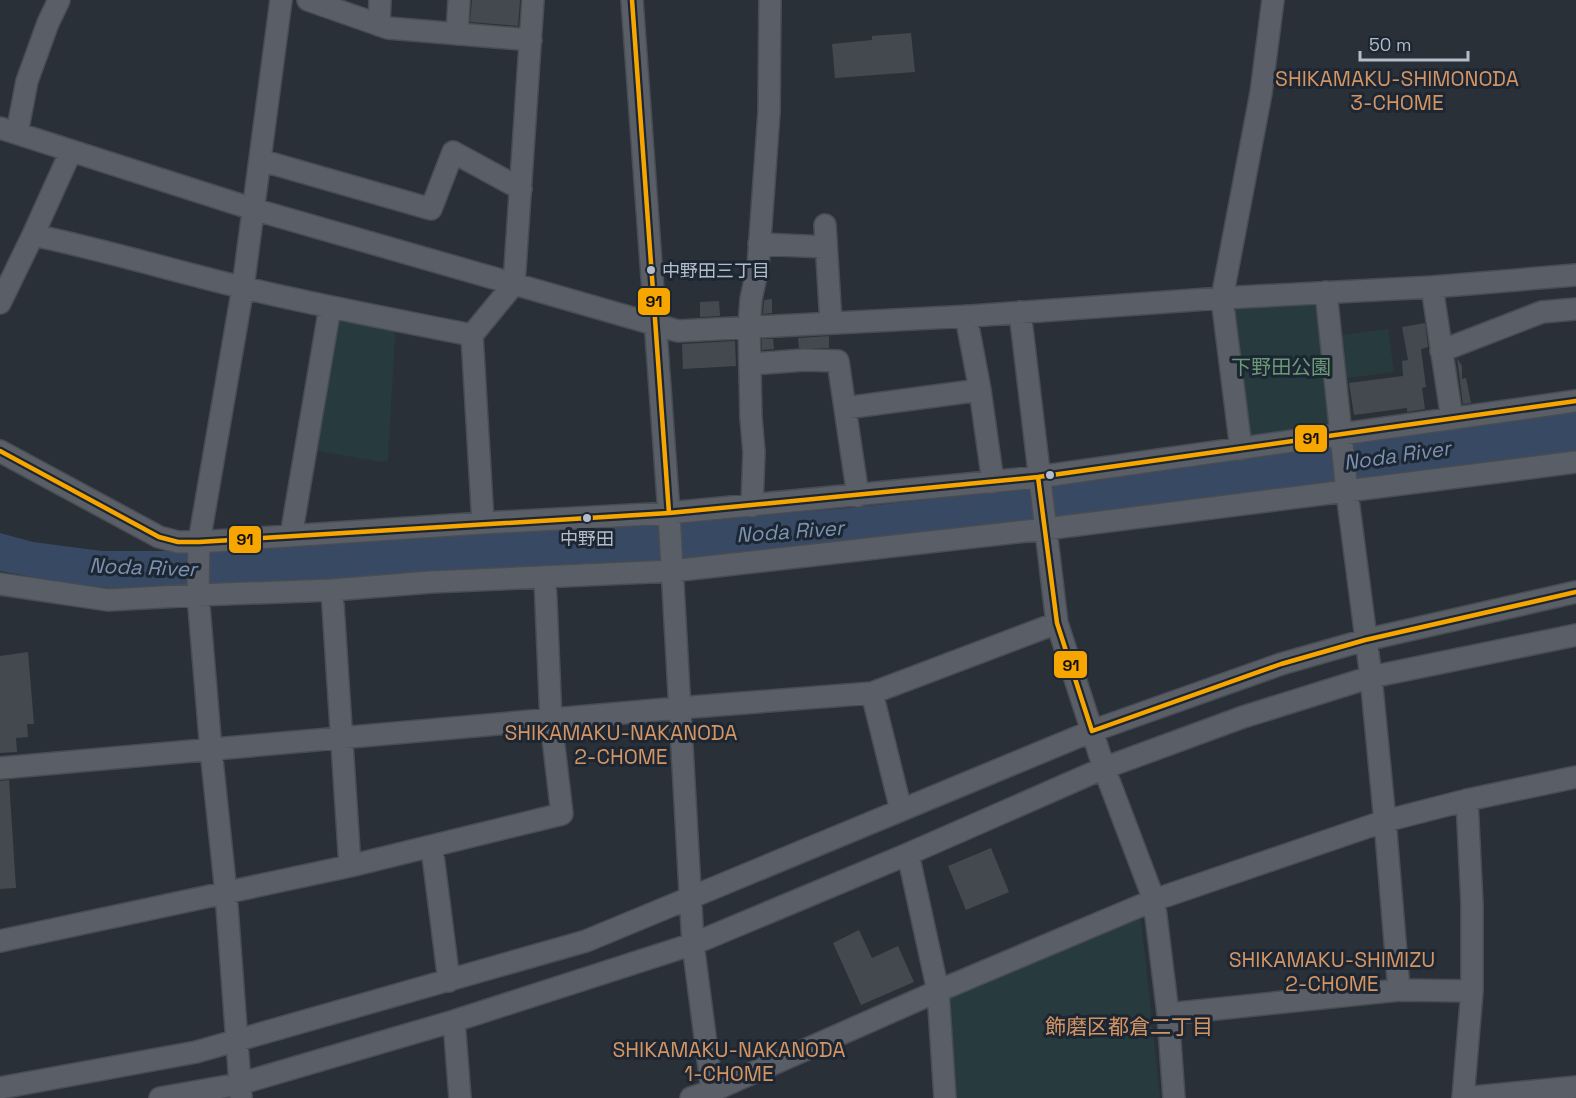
<svg xmlns="http://www.w3.org/2000/svg" width="1576" height="1098" font-family="'Space Grotesk','Noto Sans JP',sans-serif">
	<style>
		.green { fill: #273a3e }
		.water { fill: #384963 }
		.building { fill: #444950 }
		.lines { fill: none; stroke-linecap: round; stroke-linejoin: round }
		.minor-casing { stroke: #484c53; stroke-width: 24 }
		.minor { stroke: #5a5e66; stroke-width: 21 }
		.bus-1-casing { stroke: #1d2633; stroke-width: 9 }
		.bus-1 { stroke: #f7a600; stroke-width: 4.5 }
		.bus-dot { fill: #b4bcc9; stroke: #1d2633; stroke-width: 2 }
		.labels { text-anchor: middle; dominant-baseline: central; stroke-width: 6; stroke-linejoin: round; paint-order: stroke }
		.bus-label { font-size: 18px; fill: #b4bcc9; stroke: #1d2633; text-anchor: start }
		.park-label { font-size: 20px; fill: #6b9a76; stroke: #1d2633 }
		.neighbourhood-label { font-size: 21px; fill: #d59563; stroke: #1d2633 }
		.water-label { font-size: 21px; font-style: italic; fill: #7c92b1; stroke: #1d2633 }
		.line-badge { stroke: #1d2633; stroke-width: 2 }
		.pale-badge-label { font-size: 16px; text-anchor: middle; font-weight: bold; fill: #111 }
	</style>
	<rect width="100%" height="100%" fill="#2a3038"/>
	<path class="green" d="M1309,299l8,5 15,118 -7,8 -79,7 -13,-132z
		M342,318l50,9 3,8 -7,125 -6,2 -69,-12 21,-127z
		M1388,329l6,43 -54,7 -5,-43z
		M1136,917l5,2 19,179h-208l-6,-94 5,-7z"/>
	<path class="water" d="M1576,411v43l-723,90 -200,17 -468,28 -60,1 -66,-8 -59,-11v-38l33,9 69,9h85l463,-27 198,-16 197,-21z"/>
	<path class="building" d="M472,0h48l-2,26 -48,-4z
		M911,33l4,39 -80,6 -3,-34 40,-4v-4z
		M772,299v14l-9,1 1,-14z
		M719,301l1,15 -20,1v-15z
		M1425,323l3,24 -7,2 5,38 -4,1 3,21 -18,3v-4l-53,7 -5,-32 54,-7 -1,-15 6,-1 -6,-33z
		M829,336v12h-30l-1,-10z
		M762,339h11l1,10 -12,1z
		M735,341l1,25 -53,3 -1,-25z
		M1457,358l5,8v13l4,-1 5,25 -8,1z
		M28,652l6,72h-7l1,13 -12,1 1,14 -17,1v-97z
		M9,780l7,108 -16,1v-108z
		M991,848l18,44 -43,18 -18,-44z
		M859,930l13,28 26,-12 16,36 -53,23 -28,-62z"/>
	<g class="lines">
		<g class="minor-casing">
			<path id="minor" d="M308,0l80,28 143,12
				M632,0l37,513 24,431 20,154
				M379,25l1,-25
				M457,34l2,-34
				M0,128l253,81 425,122 293,-15 251,-18 210,-11 144,-12
				M17,133l10,-52 21,-58 11,-23
				M260,160l171,49 22,-57 68,37
				M825,225l6,98
				M33,235c72,15 141,36 212,53 75,18 151,32 227,47
				M759,244l67,3
				M1432,287l20,132
				M1326,292l21,200 24,185 14,144 14,169
				M0,303l33,-68 38,-84
				M1020,312l37,311 47,145 50,132 14,114 6,84
				M966,316l14,74 13,92
				M1441,351l101,-39 34,-3
				M751,364l53,-4 34,1 20,135
				M845,408l135,-18
				M1241,449l-19,-151 39,-205 12,-93
				M0,451l159,86 19,5h21l284,-19 186,-10 369,-36 538,-76
				M752,506l2,-54 -3,-34 -2,-91 2,-28 7,-32 11,-155 1,-112
				M483,523l-11,-188 42,-51 19,-284
				M291,536l39,-229
				M0,584l108,16 90,-5 134,-5 99,-8 241,-11 373,-42 531,-67
				M332,590l18,276
				M872,693l29,117
				M0,768l679,-60 193,-15 185,-70
				M432,848l17,133
				M908,854l30,137 7,107
				M0,941l350,-75 212,-52 -11,-93 -6,-143
				M1168,1014l231,-24 73,1
				M454,1021l6,77
				M0,1088l196,-36 390,-111 506,-210 189,-67 84,-24 211,-48
				M241,1097l-15,-204 -15,-143 -13,-155 1,-53 44,-255 38,-287
				M160,1098l79,-14 215,-63 239,-77 215,-90 196,-86 139,-51 128,-40 205,-42
				M691,1098l21,-7 226,-100 216,-91 231,-79 82,-21 109,-23
				M1463,1098l9,-107v-86l-5,-105
				M1464,1098l112,-11"/>
		</g>
		<use href="#minor" class="minor"/>
		<g class="bus-1-casing">
			<path id="bus-1" d="M632,0l37,513
				M0,451l159,86 19,5h21l470,-29 369,-36 538,-76
				M1038,477l19,146 35,108 189,-67 84,-24 211,-48"/>
		</g>
		<use href="#bus-1" class="bus-1"/>
	</g>
	<g class="bus-dot">
		<circle cx="651" cy="270" r="5"/>
		<circle cx="1050" cy="475" r="5"/>
		<circle cx="587" cy="518" r="5"/>
	</g>
	<g class="labels">
		<g class="bus-label">
			<text x="662" y="270">中野田三丁目</text>
			<text x="587" y="538" text-anchor="middle">中野田</text>
		</g>
		<g class="park-label">
			<text x="1281" y="367">下野田公園</text>
		</g>
		<g class="neighbourhood-label">
			<text x="1397" y="78">SHIKAMAKU-SHIMONODA<tspan x="1397" dy="24">3-CHOME</tspan></text>
			<text x="621" y="732">SHIKAMAKU-NAKANODA<tspan x="621" dy="24">2-CHOME</tspan></text>
			<text x="1332" y="959">SHIKAMAKU-SHIMIZU<tspan x="1332" dy="24">2-CHOME</tspan></text>
			<text x="1129" y="1026">飾磨区都倉二丁目</text>
			<text x="729" y="1049">SHIKAMAKU-NAKANODA<tspan x="729" dy="24">1-CHOME</tspan></text>
		</g>
		<g class="water-label">
			<text transform="translate(1397 455) rotate(-8)">Noda River</text>
			<text transform="translate(790 531) rotate(-4)">Noda River</text>
			<text transform="translate(143 567) rotate(2)">Noda River</text>
		</g>
	</g>
	<g class="line-badge">
		<rect x="637" y="287" width="34" height="29" rx="6" fill="#f7a600"/>
		<rect x="1294" y="424" width="34" height="29" rx="6" fill="#f7a600"/>
		<rect x="228" y="525" width="34" height="29" rx="6" fill="#f7a600"/>
		<rect x="1053" y="650" width="35" height="29" rx="6" fill="#f7a600"/>
	</g>
	<g class="pale-badge-label">
		<text x="654" y="307">91</text>
		<text x="1311" y="444">91</text>
		<text x="245" y="545">91</text>
		<text x="1071" y="671">91</text>
	</g>
	<path d="M1360 51v9h108v-9" fill="none" stroke="#b4bcc9" stroke-width="3"/>
	<text x="1369" y="51" font-size="18" fill="#b4bcc9" stroke="#1d2633" stroke-width="4.5" paint-order="stroke">50 m</text>
</svg>
